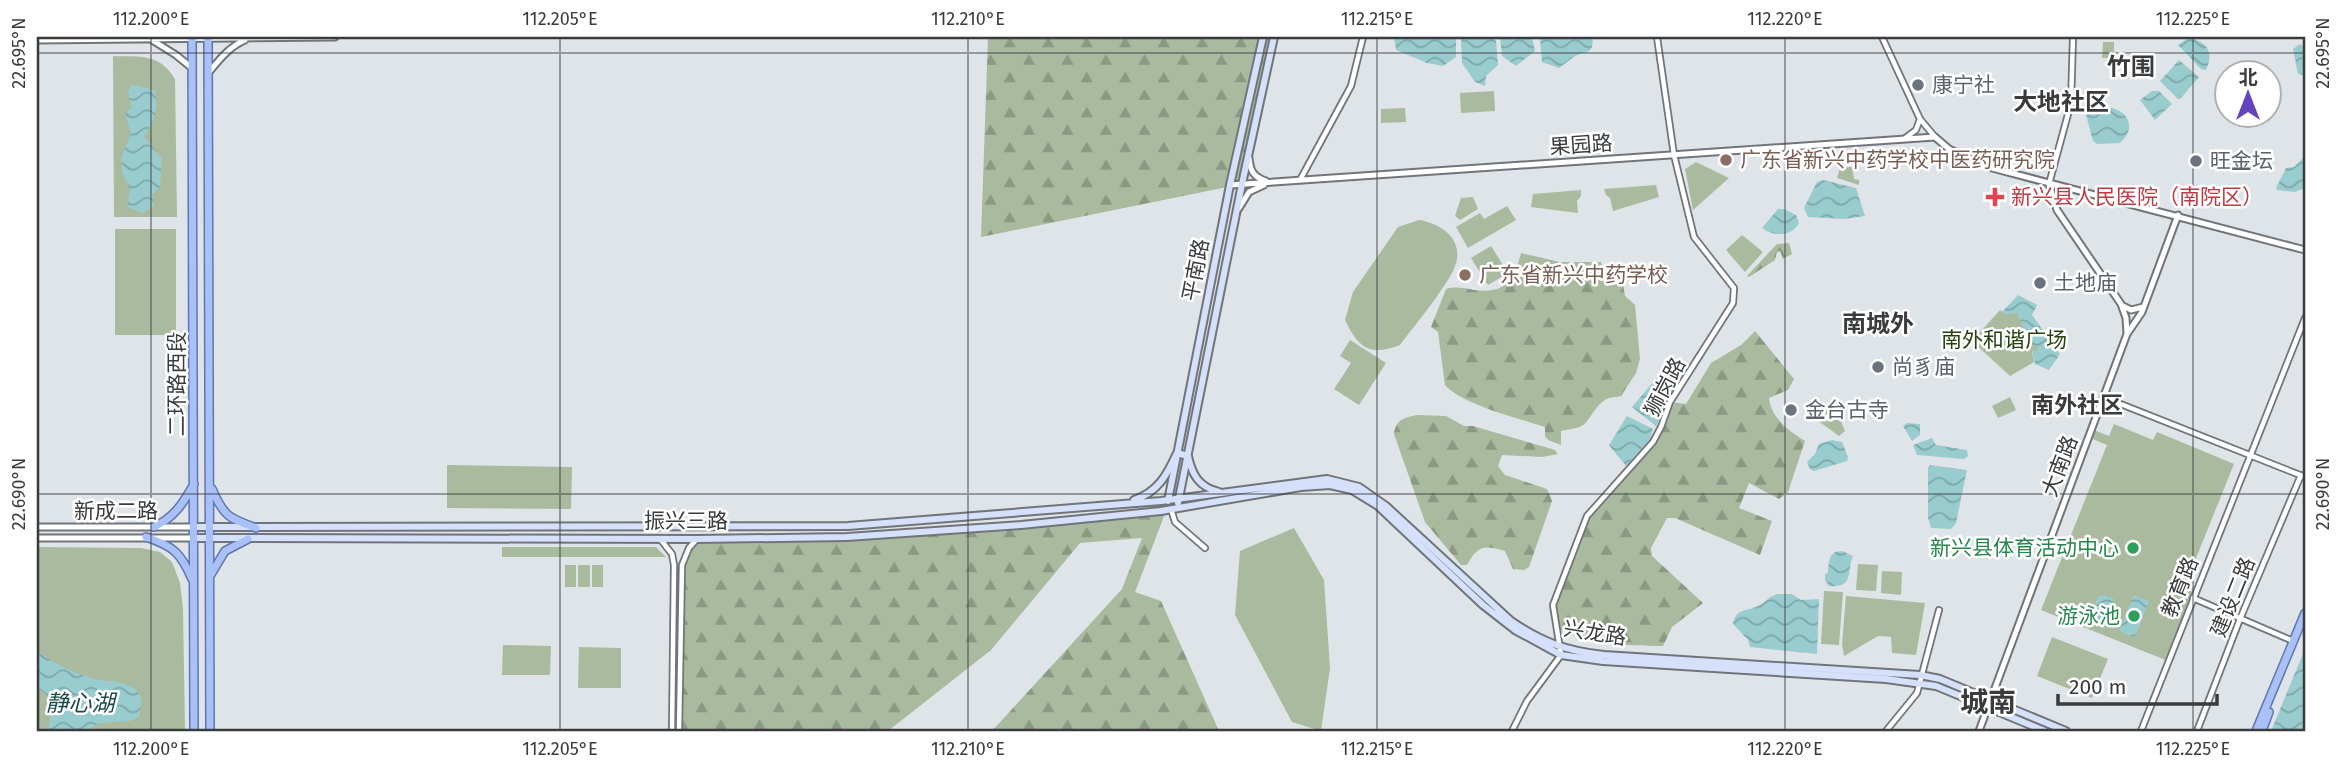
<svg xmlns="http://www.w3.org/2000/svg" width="2342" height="768" font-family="'Fira Sans','Noto Sans SC',sans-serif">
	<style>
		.green { fill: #a9ba9e }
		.forest { fill: url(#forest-firs) }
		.water { fill: url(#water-waves) }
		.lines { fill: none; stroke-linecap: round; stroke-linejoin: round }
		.minor-casing { stroke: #71757a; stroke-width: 8 }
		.tertiary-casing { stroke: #71757a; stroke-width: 9 }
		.secondary-casing { stroke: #71757a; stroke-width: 10 }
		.primary-casing { stroke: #5e77b3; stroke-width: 10 }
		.minor { stroke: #fff; stroke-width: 4.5 }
		.tertiary { stroke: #fff; stroke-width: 5 }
		.secondary { stroke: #d5e0fb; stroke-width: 6 }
		.primary { stroke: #aac1f7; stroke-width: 7 }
		.ticks { fill: none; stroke: #393b3d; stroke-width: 2; stroke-opacity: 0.45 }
		.worship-dot { fill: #6b7280; stroke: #fff; stroke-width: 2.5 }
		.education-dot { fill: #8d6e63; stroke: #fff; stroke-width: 2.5 }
		.health-dot { fill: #e0444e; stroke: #fff; stroke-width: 2.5 }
		.leisure-dot { fill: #2e9e5b; stroke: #fff; stroke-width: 2.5 }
		.labels { text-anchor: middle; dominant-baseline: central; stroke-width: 5; stroke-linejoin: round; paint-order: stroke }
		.worship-label { font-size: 21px; fill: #5b616d; stroke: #fff; text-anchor: start }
		.street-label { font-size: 21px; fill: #393b3d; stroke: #fff }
		.education-label { font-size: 21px; fill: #785e54; stroke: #fff; text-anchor: start }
		.health-label { font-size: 21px; fill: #be3a42; stroke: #fff; text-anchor: start }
		.park-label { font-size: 21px; fill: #27420e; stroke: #fff }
		.leisure-label { font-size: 21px; fill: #27864d; stroke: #fff; text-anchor: end }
		.neighbourhood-label { font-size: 23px; font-weight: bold; fill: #393b3d; stroke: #fff }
		.water-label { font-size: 23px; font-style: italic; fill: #1b4a4c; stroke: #fff }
		.quarter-label { font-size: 24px; font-weight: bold; fill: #393b3d; stroke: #fff }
		.district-label { font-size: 28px; font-weight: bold; fill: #393b3d; stroke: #fff }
		.neatline { fill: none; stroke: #393b3d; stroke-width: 2.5 }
		.ticks-label { font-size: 18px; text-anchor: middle; fill: #393b3d }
	</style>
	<defs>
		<pattern id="forest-firs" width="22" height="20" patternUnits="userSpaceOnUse" patternTransform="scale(1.75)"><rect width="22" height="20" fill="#a9ba9e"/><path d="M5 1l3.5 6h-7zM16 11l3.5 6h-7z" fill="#8b9882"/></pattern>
		<pattern id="water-waves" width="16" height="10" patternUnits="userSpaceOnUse" patternTransform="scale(1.75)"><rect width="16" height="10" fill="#98cccf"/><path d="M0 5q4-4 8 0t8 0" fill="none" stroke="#7da7a9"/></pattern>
	</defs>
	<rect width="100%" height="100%" fill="#dfe4e9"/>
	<path class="green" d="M2103,42h11v16h-12z
		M113,56c28,1 46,-3 62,23l2,138h-63z
		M1494,91l1,20 -34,2 -1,-20z
		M1405,108l1,14 -25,1v-14z
		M1696,162l33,16 -36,32 -8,-41z
		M1852,167l2,12 5,1v5l-22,-7 3,-10z
		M1656,185l3,12 -46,14 -3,-13 -4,-3 -2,-6z
		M1581,190v6l-4,5 1,12 -47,-6 2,-13z
		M1473,197l5,12 -18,11 -5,-4 6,-18z
		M1507,206l9,14 -48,28 -12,-21 24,-14 4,6z
		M1419,220c19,3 41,15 38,39 -2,19 -44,68 -57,86 -31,12 -42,2 -55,-25l8,-28 45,-65z
		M115,229h61v106h-61z
		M1742,235l21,17 -18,20 -19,-22z
		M1491,246l17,27 -20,12 -17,-27z
		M2000,310l6,4 11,-2 15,33 7,2 -2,4h-5l2,11 -24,14 -38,-35z
		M1350,340l36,23 -27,42 -25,-16 17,-26 -11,-7z
		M2010,397l6,13 -18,8 -6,-12z
		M1834,405l11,26 -6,5 -26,-19 -1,-5z
		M2114,424l39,16 4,-8 77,32 -50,124 11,5 -27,68 -127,-51 66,-165 -19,-8 3,-8 18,7z
		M447,465l125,2 -1,42 -124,-1z
		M1294,528l30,52 6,88 -9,63 -29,-9 -57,-107 5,-64z
		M37,547l104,1 19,4 12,10 8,21 3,25 2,123h-148z
		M502,547h154l10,10h-164z
		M1858,564l20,1 -2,26 -20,-1z
		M565,565h11v22h-11z
		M578,565h12v22h-12z
		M592,565h11v22h-11z
		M1882,571l20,1 -1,23 -20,-2z
		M1824,591l19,1 -4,53 -18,-1z
		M1846,596l79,7 -9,52 -24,-2 -1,-16 -13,-1 -34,20 -2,-12z
		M2052,637l56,22 -16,39 -55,-22z
		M503,645l48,1 -1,29h-48z
		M579,647l42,1v40h-43z"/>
	<path class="forest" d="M988,37h286l-32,147 -261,53z
		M1789,243l3,11 -9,5 -3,-8 -3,1 -2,8 -26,17 -2,-1 30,-32z
		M1521,253l39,9h41l3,14 12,3 7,5 2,12 10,9 5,54 -4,14 -15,23c-6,2 -10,0 -16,4 -9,6 -12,14 -18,21 -5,8 -18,8 -26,10v14l-13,-5 -3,-4v-9c-27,-9 -82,-22 -100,-42l-7,-53 -7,-5 15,-38c10,-3 18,-1 28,1 33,4 40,-10 47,-37z
		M1755,331l39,48 -6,11 -19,8c2,20 20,33 36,43l-17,51 -9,7 -30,-16 -10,25 33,13 -12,34 -85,-37h-8l-16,30 1,8 51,47 -31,24 -9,19c-38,0 -71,-3 -106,-17l-4,-24 34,-89 66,-74 17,-40 16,2 25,-41 30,-18z
		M1417,415l29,1 18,10h9l82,24 3,4 -16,3 -40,-2 -4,11 7,9 42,14 5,12 -23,66 -5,3 -11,-1 -8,-18c-21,-6 -27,-6 -38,14h-6l-36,-43 -31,-88c2,-15 10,-16 23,-19z
		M1166,511l-31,81 26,9 58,130h-227l130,-142 20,-51 -62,5 -89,107 -103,81h-209l5,-172 13,-20 162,-4z"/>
	<path class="water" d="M1394,37h62v20l-13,9 -16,-3 -31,-13z
		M1461,37h32l3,4 2,24 -12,11 -1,10 -10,-4 -13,-19z
		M1500,37h32l3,14 -19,15 -14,-10z
		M1542,37h51l-1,10 -3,4 -14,5 -16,12 -17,-6 -2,-23z
		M2188,38c20,3 26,15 18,32l-5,-1 -23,-24z
		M2300,44l5,4v28l-7,-2 -5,-25z
		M2179,60l20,17 -18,21 -3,1 -18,-18z
		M132,85l23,5c3,21 1,29 -11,46l18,23 -2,28 -7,7v13l-10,6 -16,-6 3,-17 -8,-19 -1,-13 10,-25 -6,-20 6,-5 -3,-17z
		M2152,91h7l13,13 -17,16 -15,-20z
		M2103,107c23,0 36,19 17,36l-23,1 -4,-3 -7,-26z
		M2305,156v32l-10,4 -18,-2 -1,-2 10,-20 8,-1z
		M1823,180l33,8 9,28 -20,3 -37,-2 -4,-9 13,-26z
		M1778,209h6l12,6 3,8c-8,14 -25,14 -37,5z
		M2018,295l19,10 -5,10 28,39 -11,16 -14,-6 -3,-14 5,1 2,-4 -7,-2 -15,-32 -11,1 -4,-2z
		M1659,375l18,11 -21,40 -24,-19z
		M1627,416l26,13 -3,10 -24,27 -17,-21z
		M1907,423l13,1v11l-8,6 -9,-15z
		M1932,438l4,7 31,5 1,6 -4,3 -47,-4 -4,-10z
		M1832,440l10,2 6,15 -1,4 -33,10 -4,-2 -3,-7 8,-8 4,-10z
		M1930,465l37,5 -11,53 -5,6 -20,-1 -3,-10v-50z
		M1842,551l11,5c-7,16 2,32 -24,30l-4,-6v-6l3,-1c1,-11 0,-22 14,-22z
		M1778,594h14l9,6 18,-1 -2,55 -67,-7 -2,-7 -15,-16c3,-16 13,-12 25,-18 8,-4 11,-10 20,-12z
		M2104,595l10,4 -11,28 -15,-6 10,-24z
		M2134,595l15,6 -14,37 -16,-7z
		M2305,649v82h-34z
		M37,651c18,13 37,22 58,28 14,3 31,1 42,12 7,7 4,17 2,26l-9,4 -30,2 -14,8h-38c3,-18 8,-34 -11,-43z"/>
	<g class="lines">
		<g class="minor-casing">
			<path id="minor" d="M1882,37l38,82 15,18
				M1904,139l12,-9 4,-11
				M1300,180l51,-94 12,-49
				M2049,184l22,-81 2,-66
				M2103,397l202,80
				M1171,509l4,13 30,26
				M661,540l11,14 2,11 -2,166
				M2193,598l100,43
				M679,731l3,-166 7,-17 7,-8
				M1512,731l15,-30 34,-46 -8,-50 34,-89 66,-74 8,-15 9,-25 63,-99 1,-15 -40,-51 -20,-82 -17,-118
				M1886,731l31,-38 22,-83
				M2141,731l164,-413
				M2197,731l43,-112 61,-144"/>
		</g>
		<g class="tertiary-casing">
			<path id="tertiary" d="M37,40l298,-3
				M152,40l24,15 16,13
				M209,72c11,-13 20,-25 36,-32
				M1249,158c1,12 4,19 17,23
				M1230,185l705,-48 14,12 43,19 313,82
				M1239,208l10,-16 15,-7
				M2123,306l8,4 12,-3
				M2127,334l15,-22 36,-97
				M37,527h157
				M37,538h157
				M1979,731l148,-397 -1,-16 -5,-14 -64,-94 -8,-26"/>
		</g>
		<g class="secondary-casing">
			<path id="secondary" d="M1134,500c24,-8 33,-25 43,-47l11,3c4,19 11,31 31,36
				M1168,501l62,-316 33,-148
				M1178,503l64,-319 32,-147
				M194,527l654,-1 313,-25 166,-22 32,8 27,19 125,115c31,21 55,30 93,34l316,20 20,4 126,52
				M194,538l503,1 150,-2 174,-12 140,-14 140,-24 29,-2 22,5 26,16 105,99 32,25 46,25 42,6 283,18 50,7 109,45"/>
		</g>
		<g class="primary-casing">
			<path id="primary" d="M192,37l2,694
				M208,37l2,694
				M212,489c12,28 17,29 44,39
				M154,527c21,-10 29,-24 40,-43
				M146,537c27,9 35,16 46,42
				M210,576l15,-25 23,-12
				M2256,731l49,-118
				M2262,731l7,-19"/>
		</g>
		<use href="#minor" class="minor"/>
		<use href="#tertiary" class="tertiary"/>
		<use href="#secondary" class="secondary"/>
		<use href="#primary" class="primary"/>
	</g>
	<path class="ticks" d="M151,37v694M560,37v694M968,37v694M1377,37v694M1785,37v694M2193,37v694M37,53h2268M37,494h2268"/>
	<g class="worship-dot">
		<circle cx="1918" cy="85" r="7"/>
		<circle cx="2196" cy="161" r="7"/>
		<circle cx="2040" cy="283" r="7"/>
		<circle cx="1878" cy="367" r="7"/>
		<circle cx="1791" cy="410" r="7"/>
	</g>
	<g class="education-dot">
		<circle cx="1726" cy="160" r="7"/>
		<circle cx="1465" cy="275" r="7"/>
	</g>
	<path class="health-dot" d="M1991.5 186.5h7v7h7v7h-7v7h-7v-7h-7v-7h7z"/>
	<g class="leisure-dot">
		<circle cx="2133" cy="548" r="7"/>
		<circle cx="2134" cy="616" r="7"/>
	</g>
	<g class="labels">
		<g class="worship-label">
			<text x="1932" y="85">康宁社</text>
			<text x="2210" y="161">旺金坛</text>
			<text x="2054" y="283">土地庙</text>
			<text x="1892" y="367">尚豸庙</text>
			<text x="1805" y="410">金台古寺</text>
		</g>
		<g class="street-label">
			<text transform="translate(1581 145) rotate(-4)">果园路</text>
			<text transform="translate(1196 270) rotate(-79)">平南路</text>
			<text transform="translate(177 384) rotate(-90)">二环路西段</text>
			<text transform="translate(1665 387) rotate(-62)">狮岗路</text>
			<text transform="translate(2060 466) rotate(-69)">大南路</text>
			<text x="116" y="511">新成二路</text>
			<text x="686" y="521">振兴三路</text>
			<text transform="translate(2180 587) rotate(-68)">教育路</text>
			<text transform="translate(2233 597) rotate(-68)">建设二路</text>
			<text transform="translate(1595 633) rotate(9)">兴龙路</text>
		</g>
		<g class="education-label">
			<text x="1740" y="160">广东省新兴中药学校中医药研究院</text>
			<text x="1479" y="275">广东省新兴中药学校</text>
		</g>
		<g class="health-label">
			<text x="2011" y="197">新兴县人民医院（南院区）</text>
		</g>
		<g class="park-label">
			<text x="2004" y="340">南外和谐广场</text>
		</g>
		<g class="leisure-label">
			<text x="2119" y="548">新兴县体育活动中心</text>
			<text x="2120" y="616">游泳池</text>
		</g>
		<g class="neighbourhood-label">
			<text x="2077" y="405">南外社区</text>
		</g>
		<g class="water-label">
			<text x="80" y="703">静心湖</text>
		</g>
		<g class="quarter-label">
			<text x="2131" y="67">竹围</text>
			<text x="2061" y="102">大地社区</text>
			<text x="1878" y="324">南城外</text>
		</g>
		<g class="district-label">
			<text x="1988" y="702">城南</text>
		</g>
	</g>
	<rect width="2342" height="768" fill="none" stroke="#ffffff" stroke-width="77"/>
	<g transform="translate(2248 94)"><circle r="33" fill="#ffffff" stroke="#b0b1b1" stroke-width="2"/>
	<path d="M0-5L12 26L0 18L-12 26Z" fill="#6444bc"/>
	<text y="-10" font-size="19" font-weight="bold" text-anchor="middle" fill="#393b3d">北</text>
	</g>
	<path d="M2058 694v10h159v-10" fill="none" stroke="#393b3d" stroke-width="3.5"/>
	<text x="2069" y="694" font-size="21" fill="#393b3d" stroke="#ffffff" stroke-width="5" paint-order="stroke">200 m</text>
	<rect x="38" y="38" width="2266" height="692" class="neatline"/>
	<g class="ticks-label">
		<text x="151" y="25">112.200°E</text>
		<text x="560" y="25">112.205°E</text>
		<text x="968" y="25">112.210°E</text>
		<text x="1377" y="25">112.215°E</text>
		<text x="1785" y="25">112.220°E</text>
		<text x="2193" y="25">112.225°E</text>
		<text transform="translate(19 53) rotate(-90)" y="6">22.695°N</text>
		<text transform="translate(2323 53) rotate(-90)" y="6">22.695°N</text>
		<text transform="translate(19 494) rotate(-90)" y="6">22.690°N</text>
		<text transform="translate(2323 494) rotate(-90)" y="6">22.690°N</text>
		<text x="151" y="755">112.200°E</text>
		<text x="560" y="755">112.205°E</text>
		<text x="968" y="755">112.210°E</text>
		<text x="1377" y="755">112.215°E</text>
		<text x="1785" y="755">112.220°E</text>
		<text x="2193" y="755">112.225°E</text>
	</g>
</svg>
